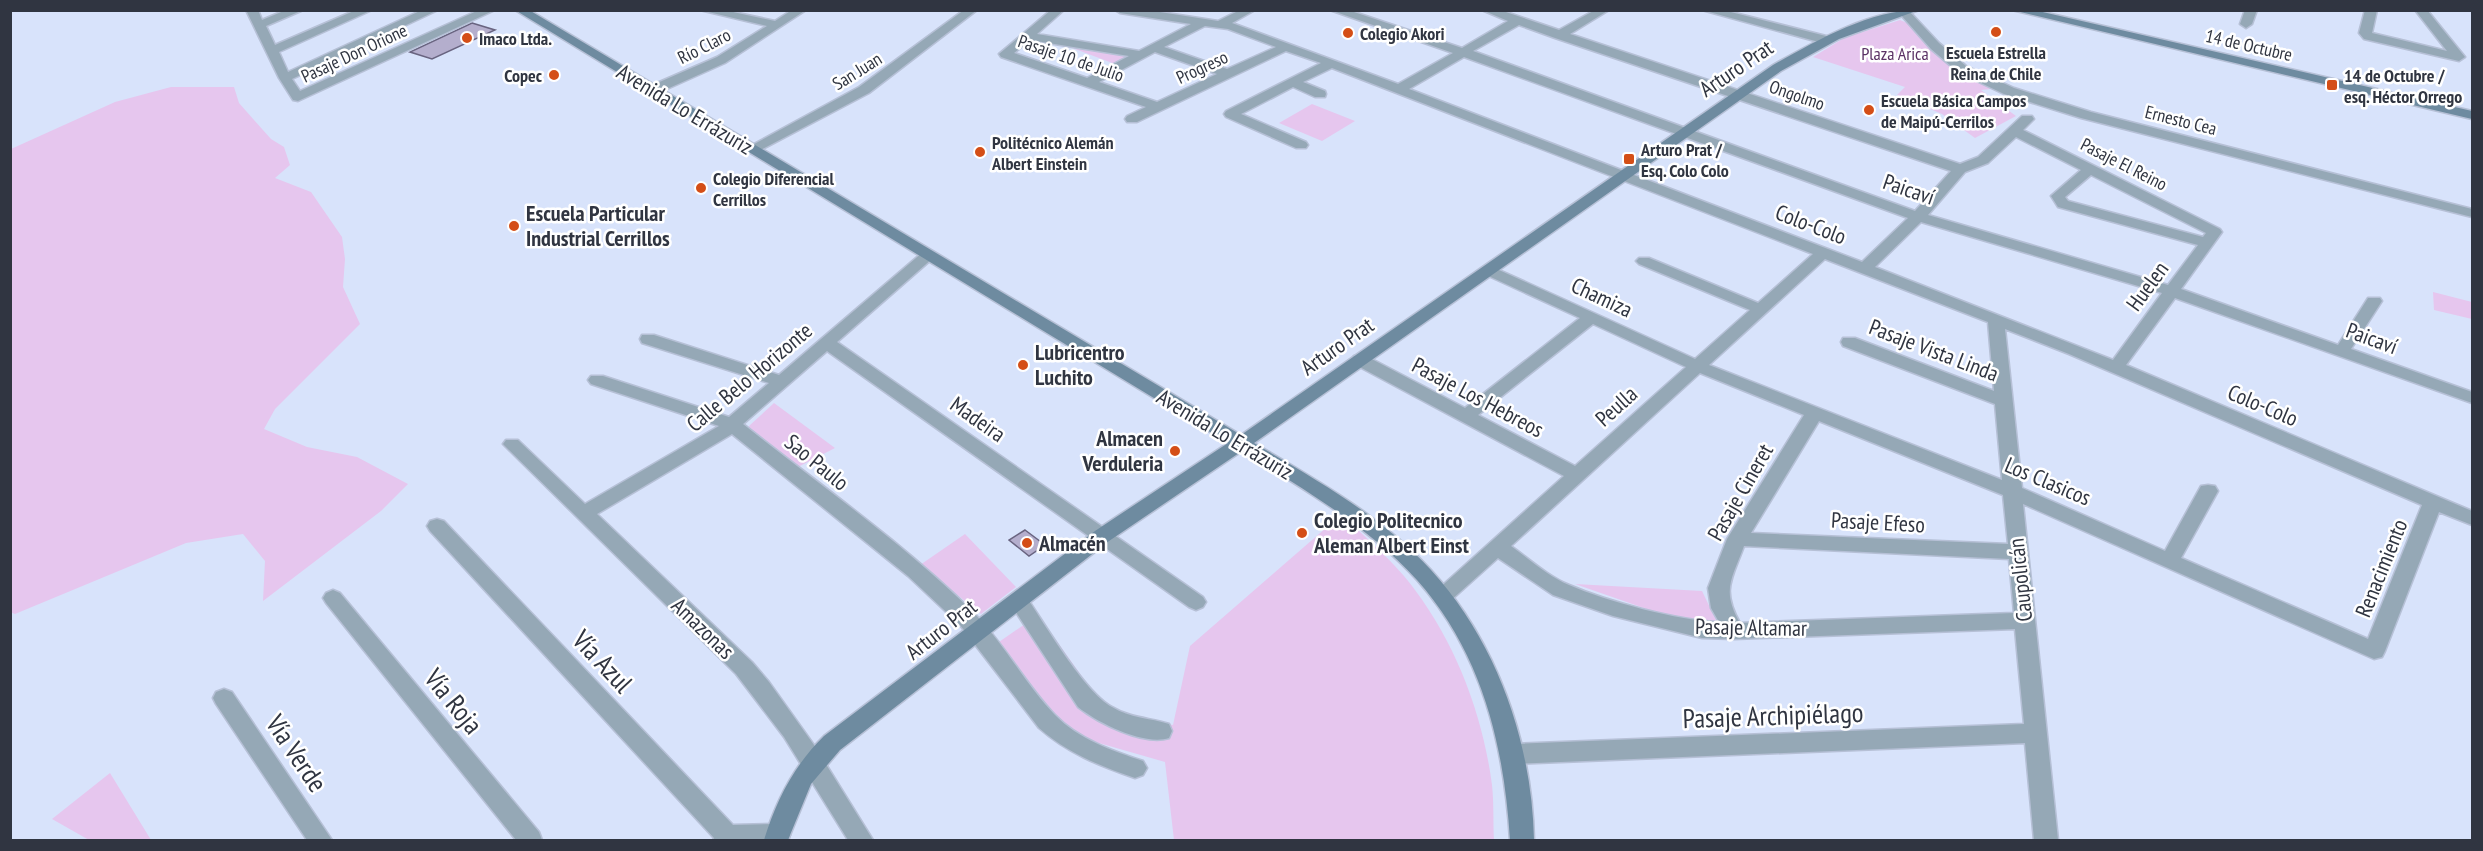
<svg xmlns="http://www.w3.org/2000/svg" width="2483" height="851" font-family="'PT Sans Narrow',sans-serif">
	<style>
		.green { fill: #e6c6ee }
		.building { fill: #b4aecd; stroke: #696480; stroke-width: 1.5 }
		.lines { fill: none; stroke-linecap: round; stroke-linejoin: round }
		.street-casing { stroke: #b6c0d6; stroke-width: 3 }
		.secondary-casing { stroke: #b6c0d6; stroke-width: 3 }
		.street { fill: #95a8b6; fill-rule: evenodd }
		.secondary { fill: #6e8ba0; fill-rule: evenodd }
		.poi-dot { fill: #d44e17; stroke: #fff; stroke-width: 2 }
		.labels { text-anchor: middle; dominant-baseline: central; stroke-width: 5; stroke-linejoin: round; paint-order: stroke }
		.far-poi-label { font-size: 18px; font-weight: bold; fill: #303541; stroke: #fff; text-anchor: start }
		.far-street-label { font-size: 18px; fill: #303541; stroke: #fff }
		.far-park-label { font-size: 18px; fill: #5a3164; stroke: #fff }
		.street-label { font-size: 22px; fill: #303541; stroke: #fff }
		.poi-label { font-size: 22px; font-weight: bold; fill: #303541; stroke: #fff; text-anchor: start }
		.near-street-label { font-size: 27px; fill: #303541; stroke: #fff }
	</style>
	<rect width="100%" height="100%" fill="#d8e3fb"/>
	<path class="green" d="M1900,20l7,3 50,48 34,18 -10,1 35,26 -41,22 -33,-24 -45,-19 8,-8 -92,-30 31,-19z
		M1059,43l70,14 -14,7z
		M171,87h63l5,16 32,36 13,8 6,18 -15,13 36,14 31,45 3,22 -2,28 17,37 -85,85 -11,20 43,18 50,10 51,27 -27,27 -118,90 2,-40 -22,-27 -57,9 -171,71 -5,-2 1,-463 104,-47z
		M1312,104l43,17 -33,20 -43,-18z
		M2433,292l39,10v17l-38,-9z
		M774,403l61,45 -39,20 -46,-36 -1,-6z
		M1342,514c22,23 55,50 73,76 42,56 68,126 77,195 2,18 1,37 2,55h-320l-9,-78 -87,-25 -22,-19 -60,-74 42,-29 55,77 22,22 58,11 17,-79z
		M965,534l51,53 -35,27 -61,-49z
		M1575,584l127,7 15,31 -56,-8z
		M110,773l41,67h-62l-37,-21z"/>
	<path class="building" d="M472,23l23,7 -63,29 -22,-7z
		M1025,530l20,15 -16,11 -20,-16z"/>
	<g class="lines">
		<g class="street-casing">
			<path id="street" d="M246,10h12l4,10 24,-10h17l-37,16 9,19 81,-35h16l-93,42 9,20 134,-62h16l-146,69 8,12 179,-81h16l-197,91 -5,-1 -14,-22z
				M700,10h24l51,11 17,-11h14l-81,53 -67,30h-10l-1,-3 1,-3 69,-30 50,-31z
				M964,10h13l-108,83 -112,59 -5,1 -7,-4 114,-62z
				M1051,10h13l-27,24 102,17 52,-27 -71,-11 -5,-3h32l71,11 22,-11h15l-23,13 166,61 55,-31 -123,-43h18l114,38 46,-27 -26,-11h18l59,20 36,-20h14l-39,24 390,130 18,-7 44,-41h10l2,3 -11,11 197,99 2,3 -41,57 157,56 30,-47h12l2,3 -31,48 121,43v11l-297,-105 -49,67 346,146v14l-33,-13 -54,139 -3,6 -8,2 -351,-155 35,336h-24l-9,-97 -512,21 -8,-3 -4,-7 4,-7 8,-3 511,-20 -9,-95 -281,10 -32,-1 -89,-22 -60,-21 -55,-37 -49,44 -7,3 -7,-3 -3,-5 3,-5 129,-116 -210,-112 -2,-4 2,-4h12l99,52 115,-90 -98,-45 -2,-3 8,-5 207,94 55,-49 -111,-46 -3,-3 3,-3h10l109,45 55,-49 -481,-186 -29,14 22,9 1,3 -1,3h-10l-22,-10 -52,27 65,28 2,3 -2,3h-10l-70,-31 -2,-3 2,-3 95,-48 -35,-12 -149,71h-10l-2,-3 2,-3 19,-9 -145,-50 -2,-3zM1519,25l36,13 396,133 -36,40 -442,-160zM1205,26l23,3 48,18 -49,22 -63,-22zM1030,40l99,16 -42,22 -73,-25zM1155,52l62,22 -60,28 -58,-20zM1464,57l444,161 -46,44 -453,-173zM2016,137l65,33 -30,26 7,11 140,38 -30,40 -240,-70 37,-43 23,-9zM2091,175l115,58 -3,4 -135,-36 -3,-4zM1921,222l241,71 -49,67 -238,-93zM1825,259l163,63 6,69 -139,-53h-12l-2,4 2,4 152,58 7,76 -293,-115zM1593,324l93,43 -111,99 -97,-51zM2005,329l64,25 353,151 -54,134 -187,-81 37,-67 -3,-5 -7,-1 -7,1 -36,65 -143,-63zM1700,373l104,42 -77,124 -19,49 3,20 8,14c-40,-1 -113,-21 -150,-37 -20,-8 -40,-26 -58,-39zM1819,421l184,74 5,49 -257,-11zM1744,546l265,13 5,54 -274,10c-19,-33 -8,-44 4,-77z
				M1702,10h21l107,27 2,3 -6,4z
				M1901,10l8,1 30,32 27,23 48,22 77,24 381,97v8l-391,-99 -77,-24 -46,-22 -27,-23 -30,-34z
				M2245,10h12l-5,14 -6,4 -6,-4z
				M2365,10h12l-5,23 75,18 -32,-41h12l38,47 -6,4 -95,-22 -5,-6z
				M928,250l8,5 -3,3 -96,84 366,255 3,5 -3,5 -7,3 -7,-3 -362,-256 -84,73c77,61 160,119 230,188 31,31 52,72 82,103 23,24 58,36 88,46l4,7 -4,7 -8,3c-35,-12 -68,-25 -96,-50l-79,-103 -52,-49 -176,-142 -135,80 155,148 17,20 45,63 59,95h-25l-64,-103 -48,-63 -233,-230 3,-4h12l67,64 134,-78 -128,-42 -3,-4 3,-4h12l126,41 40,-34 -127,-40 -2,-4 2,-4h12l125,40 144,-123z
				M437,519l7,2 289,304 45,-1 9,3 3,8 -2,5h-75l1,-2 -284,-307 -3,-5 3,-5z
				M333,590l7,3 199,239 3,8h-26l-190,-237 -3,-5 3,-5z
				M1018,592l7,3c20,29 59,97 87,112 18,11 38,11 57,17l3,7 -3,7c-25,8 -71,-15 -91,-31l-70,-107 3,-5z
				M224,689l8,3 100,148h-25l-91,-136 -3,-6 3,-6z"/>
		</g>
		<g class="secondary-casing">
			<path id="secondary" d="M515,10h14l712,425 532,-370c43,-24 96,-55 146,-55l-80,29 -58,32 -527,372c61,36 129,74 177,127 66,72 101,173 103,270h-24c-6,-95 -28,-187 -93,-260 -48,-53 -115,-92 -175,-129l-133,90 -269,209 -29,34 -23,56h-24c12,-39 30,-75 60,-104l271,-205 133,-88z
				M2012,10h22l438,101v8z"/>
		</g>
		<use href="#street" class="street"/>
		<use href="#secondary" class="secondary"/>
	</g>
	<g class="poi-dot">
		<circle cx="1996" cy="32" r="6"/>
		<circle cx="1348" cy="33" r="6"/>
		<circle cx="467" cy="38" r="6"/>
		<circle cx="554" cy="75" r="6"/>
		<rect x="2326" y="79" width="12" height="12" rx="3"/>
		<circle cx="1869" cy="110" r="6"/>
		<circle cx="980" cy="152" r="6"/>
		<rect x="1623" y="153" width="12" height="12" rx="3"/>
		<circle cx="701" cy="188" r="6"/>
		<circle cx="514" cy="226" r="6"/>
		<circle cx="1023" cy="365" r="6"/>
		<circle cx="1175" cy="451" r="6"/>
		<circle cx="1302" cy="533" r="6"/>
		<circle cx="1027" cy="543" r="6"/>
	</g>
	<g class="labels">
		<g class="far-poi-label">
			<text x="1360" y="33">Colegio Akori</text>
			<text x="479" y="38">Imaco Ltda.</text>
			<text x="1996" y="52" text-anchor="middle">Escuela Estrella<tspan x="1996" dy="21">Reina de Chile</tspan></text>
			<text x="542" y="75" text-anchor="end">Copec</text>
			<text x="2344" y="75">14 de Octubre /<tspan x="2344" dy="21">esq. Héctor Orrego</tspan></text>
			<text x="1881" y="100">Escuela Básica Campos<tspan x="1881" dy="21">de Maipú-Cerrilos</tspan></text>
			<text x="992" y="142">Politécnico Alemán<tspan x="992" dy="21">Albert Einstein</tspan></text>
			<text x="1641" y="149">Arturo Prat /<tspan x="1641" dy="21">Esq. Colo Colo</tspan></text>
			<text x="713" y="178">Colegio Diferencial<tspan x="713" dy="21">Cerrillos</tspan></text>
		</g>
		<g class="far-street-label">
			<text transform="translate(2249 45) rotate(13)">14 de Octubre</text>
			<text transform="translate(704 46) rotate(-27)">Río Claro</text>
			<text transform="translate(354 53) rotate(-25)">Pasaje Don Orione</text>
			<text transform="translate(1071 58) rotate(19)">Pasaje 10 de Julio</text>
			<text transform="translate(1202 67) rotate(-25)">Progreso</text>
			<text transform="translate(857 71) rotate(-32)">San Juan</text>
			<text transform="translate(1797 95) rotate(19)">Ongolmo</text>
			<text transform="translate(2181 120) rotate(14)">Ernesto Cea</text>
			<text transform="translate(2124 164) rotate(27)">Pasaje El Reino</text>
		</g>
		<g class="far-park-label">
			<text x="1895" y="53">Plaza Arica</text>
		</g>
		<g class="street-label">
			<text transform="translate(1736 68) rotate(-34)">Arturo Prat</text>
			<text transform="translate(685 109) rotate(31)">Avenida Lo Errázuriz</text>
			<text transform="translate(1909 189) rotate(19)">Paicaví</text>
			<text transform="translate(1811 224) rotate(21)">Colo-Colo</text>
			<text transform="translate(2147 286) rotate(-54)">Huelen</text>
			<text transform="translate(1602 297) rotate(25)">Chamiza</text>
			<text transform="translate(2372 338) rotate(20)">Paicaví</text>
			<text transform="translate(1337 346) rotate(-35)">Arturo Prat</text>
			<text transform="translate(1934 350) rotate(21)">Pasaje Vista Linda</text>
			<text transform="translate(749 377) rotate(-40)">Calle Belo Horizonte</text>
			<text transform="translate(1478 397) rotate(28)">Pasaje Los Hebreos</text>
			<text transform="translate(2263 405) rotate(23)">Colo-Colo</text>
			<text transform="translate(1616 406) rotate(-42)">Peulla</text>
			<text transform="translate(978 419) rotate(35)">Madeira</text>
			<text transform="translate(1225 434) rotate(31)">Avenida Lo Errázuriz</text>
			<text transform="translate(817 462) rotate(39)">Sao Paulo</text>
			<text transform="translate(2048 481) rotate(23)">Los Clasicos</text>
			<text transform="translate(1740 492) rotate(-60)">Pasaje Cineret</text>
			<text transform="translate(1878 522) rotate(3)">Pasaje Efeso</text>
			<text transform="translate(2381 568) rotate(-68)">Renacimiento</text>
			<text transform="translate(2020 580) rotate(-96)">Caupolicán</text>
			<text transform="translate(1751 627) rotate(1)">Pasaje Altamar</text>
			<text transform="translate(703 628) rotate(44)">Amazonas</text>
			<text transform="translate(941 629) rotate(-38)">Arturo Prat</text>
		</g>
		<g class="poi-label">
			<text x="526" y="213">Escuela Particular<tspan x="526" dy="25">Industrial Cerrillos</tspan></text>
			<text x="1035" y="352">Lubricentro<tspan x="1035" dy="25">Luchito</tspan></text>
			<text x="1163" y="438" text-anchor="end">Almacen<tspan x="1163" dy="25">Verduleria</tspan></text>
			<text x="1314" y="520">Colegio Politecnico<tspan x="1314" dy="25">Aleman Albert Einst</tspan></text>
			<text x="1039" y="543">Almacén</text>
		</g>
		<g class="near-street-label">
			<text transform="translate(603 661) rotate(47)">Vía Azul</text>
			<text transform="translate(454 701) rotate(51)">Vía Roja</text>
			<text transform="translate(1773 715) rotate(-2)">Pasaje Archipiélago</text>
			<text transform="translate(297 753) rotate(56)">Vía Verde</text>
		</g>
	</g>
	<rect width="2483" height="851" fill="none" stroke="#303541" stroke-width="24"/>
</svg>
